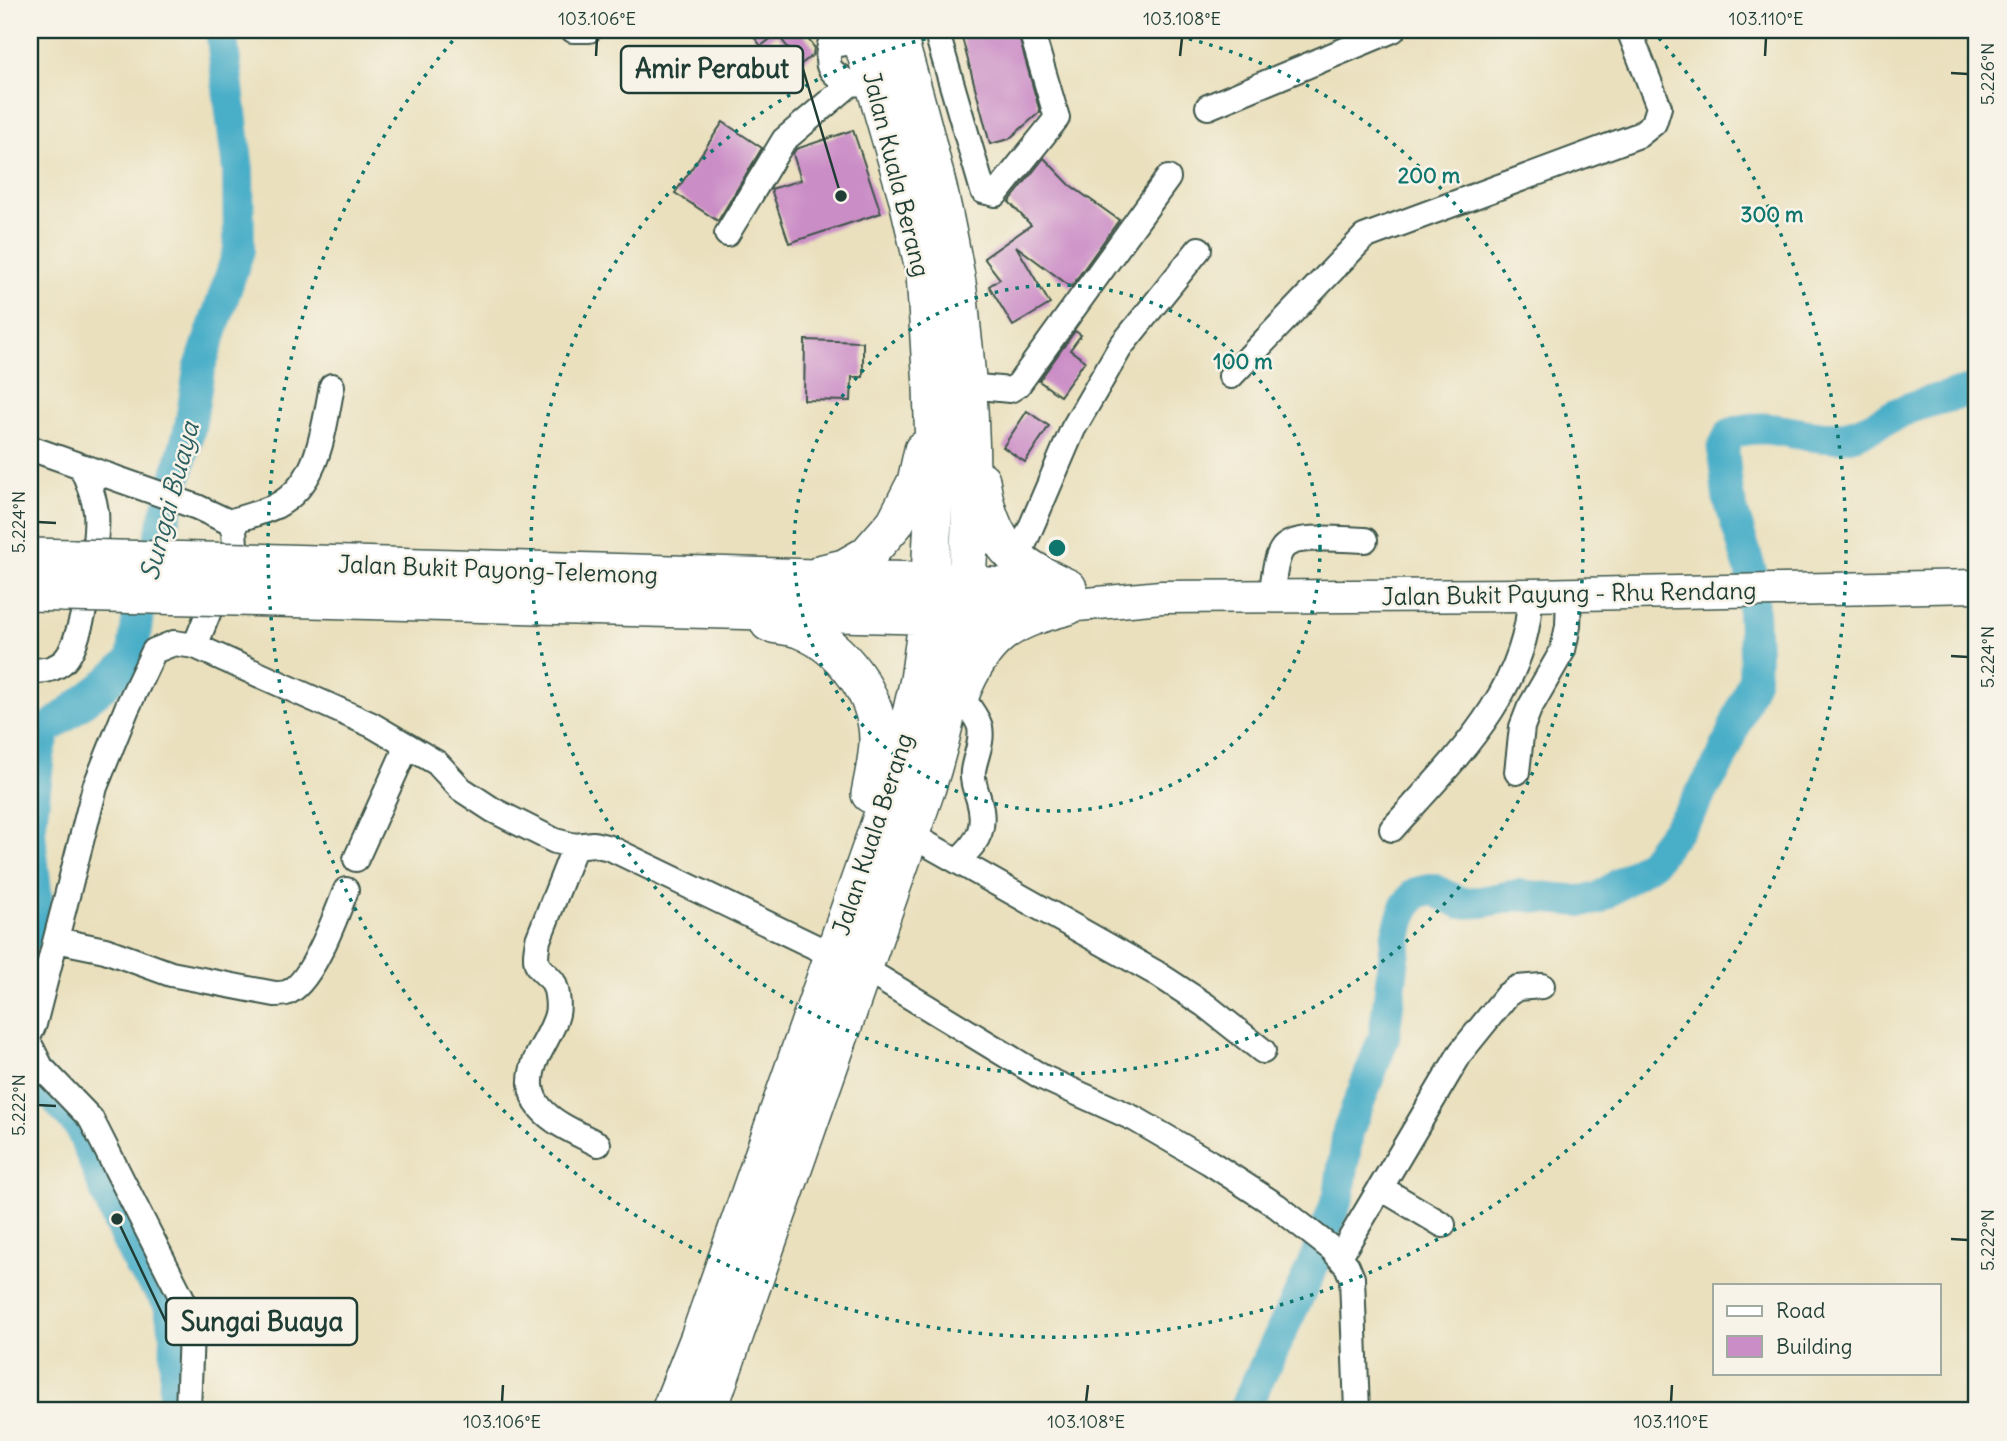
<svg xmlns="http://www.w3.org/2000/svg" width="2007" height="1441" font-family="Delius,sans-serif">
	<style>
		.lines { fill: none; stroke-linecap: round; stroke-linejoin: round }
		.river { stroke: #49aec8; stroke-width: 32 }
		.building { fill: #cb8dc6 }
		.minor-casing { stroke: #3d5549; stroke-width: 28 }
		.major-casing { stroke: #3d5549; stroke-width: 35 }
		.highway-casing { stroke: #3d5549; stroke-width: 40 }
		.minor { stroke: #fff; stroke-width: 24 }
		.major { stroke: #fff; stroke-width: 32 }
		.highway { stroke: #fff; stroke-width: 37 }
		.highway-bridge-casing { stroke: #3d5549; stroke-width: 40; stroke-linecap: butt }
		.highway-bridge { stroke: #fff; stroke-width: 37 }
		.ticks { fill: none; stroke: #1f3d34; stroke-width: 2.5 }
		.ring { fill: none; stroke: #0f766e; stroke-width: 3.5; stroke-dasharray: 3.5 7 }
		.labels { text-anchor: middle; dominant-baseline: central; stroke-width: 5; stroke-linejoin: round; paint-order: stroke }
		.street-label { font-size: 24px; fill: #1f3d34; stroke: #f7f3e8 }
		.water-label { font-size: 26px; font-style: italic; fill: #2c5f60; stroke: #f7f3e8 }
		.centre { fill: #0f766e; stroke: #f7f3e8; stroke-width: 3.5 }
		.ring-label { font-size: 21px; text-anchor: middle; font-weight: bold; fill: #0f766e; stroke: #f7f3e8; stroke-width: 5; stroke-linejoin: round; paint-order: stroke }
		.leader { fill: none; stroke: #1f3d34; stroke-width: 2.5 }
		.callout-dot { fill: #1f3d34; stroke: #f7f3e8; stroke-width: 2.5 }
		.callout { fill: #f7f3e8; stroke: #1f3d34; stroke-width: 2.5 }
		.callout-label { font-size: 26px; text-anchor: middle; font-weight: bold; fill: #1f3d34 }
		.neatline { fill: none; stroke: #1f3d34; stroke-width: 2.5 }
		.ticks-label { font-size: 18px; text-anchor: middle; fill: #1f3d34 }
	</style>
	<rect width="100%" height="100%" fill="#f7f3e8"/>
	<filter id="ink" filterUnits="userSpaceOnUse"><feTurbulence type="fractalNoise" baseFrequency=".0143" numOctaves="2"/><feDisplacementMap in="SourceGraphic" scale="14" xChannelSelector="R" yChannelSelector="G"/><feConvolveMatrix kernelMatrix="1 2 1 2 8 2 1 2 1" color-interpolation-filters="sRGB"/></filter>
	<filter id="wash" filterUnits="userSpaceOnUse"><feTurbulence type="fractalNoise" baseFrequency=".00686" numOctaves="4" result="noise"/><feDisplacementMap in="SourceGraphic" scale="28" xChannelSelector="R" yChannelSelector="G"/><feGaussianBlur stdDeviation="1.57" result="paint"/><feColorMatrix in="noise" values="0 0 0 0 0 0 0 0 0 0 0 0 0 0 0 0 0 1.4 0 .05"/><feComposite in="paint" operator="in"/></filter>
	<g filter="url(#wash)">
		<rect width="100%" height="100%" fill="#eae0bd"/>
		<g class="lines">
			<path class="river" d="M30,935l7,-33 -7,-70 9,-77 6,-24 56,-43 31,-28 6,-44 52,-189 9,-57 40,-120 -1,-80 -17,-140
				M37,1077l43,50 37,92 22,46 29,36 8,34 -2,76
				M1243,1411l68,-141 28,-75 9,-64 36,-94 13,-103 8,-27 11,-14 16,-4 29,14 20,-1 37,-7 62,6 17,-2 55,-37 38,-50 31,-52 33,-82 1,-26 -4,-80 -23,-76 -5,-48 7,-14c37,-15 69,5 106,3 27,-2 46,-17 69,-27 19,-9 51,-14 72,-21"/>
		</g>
		<g id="blocks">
			<path class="building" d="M749,30h52l13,17 -1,8 -12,9 -24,-30 -16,12z
				M960,30h57l23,82 -31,27 -19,5z
				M723,122l39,26 -44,73 -43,-28z
				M853,130l28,83 -92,30 -18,-54 30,-9 -8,-26 3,-5z
				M1044,158l26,27 49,35 -48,67 -55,-41 34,58 -37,22 -24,-40 11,-7 -16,-21 47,-33 -22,-23z
				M1075,331l6,4 -11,15 15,11 -25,35 -21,-15z
				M805,340l58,2v35h-11l-1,24 -47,-1z
				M1027,411l22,15 -24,36 -22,-15z"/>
		</g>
	</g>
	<g filter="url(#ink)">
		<use href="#blocks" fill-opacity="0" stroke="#3d5549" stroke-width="2"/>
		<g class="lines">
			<g class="minor-casing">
				<path id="minor" d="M573,30h16
					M936,30l47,161 13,3 61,-76 -26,-88
					M850,84c-19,-13 -26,-14 -20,-39l32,-4
					M1208,107l185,-77
					M727,234l57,-94 66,-56 25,-2
					M1231,376l133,-139 275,-102 15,-12 5,-16 -30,-77
					M968,386l42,4 8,-5 150,-207
					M30,448l167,59 32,15 5,8 1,16 -40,100
					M229,522c15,-5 32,-9 47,-16 44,-23 47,-76 56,-120
					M1017,560l56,-131 48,-83 78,-97
					M1271,596c3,-14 3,-37 12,-48 13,-15 63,-8 82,-8
					M30,671c13,0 25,-1 35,-11 18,-18 34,-121 31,-148 -2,-16 -8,-31 -15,-46
					M1517,772l5,-45 7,-18 34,-59 5,-24 1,-32
					M1392,829c59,-66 137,-139 138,-234
					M911,835l245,138 49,32 58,46
					M575,846l-37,94c-1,8 -4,18 0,26 4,6 11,10 15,16 4,7 6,23 4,32 -3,14 -14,30 -20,43 -23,52 24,68 61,87
					M356,859l51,-113
					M958,860c22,-19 29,-34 20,-63 -3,-9 -6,-17 -5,-26 2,-15 10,-28 7,-44 -3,-11 -14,-22 -19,-33
					M56,940l49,10 66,24 104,20c3,0 7,0 11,-1 25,-7 51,-80 60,-103
					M863,968l179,109 93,42 74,43 68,44 55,43 15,17 5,12 5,133
					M30,1033l4,-9 61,-237 32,-79 27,-57 20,-8 21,3 177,79 65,38 24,26 32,21 62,31 20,5 18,-2 17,4 222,107
					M30,1045l11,22 50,52 96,189 4,23 -3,80
					M1381,1188l62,37
					M1340,1256l121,-204 46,-57 10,-7 25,-2"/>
			</g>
			<g class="major-casing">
				<path id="major" d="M965,582l100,6
					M963,616l198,-19 369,-2 447,-9"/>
			</g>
			<g class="highway-casing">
				<path id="highway" d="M981,480c9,63 31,83 87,108
					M30,557l43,1
					M246,562l709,20
					M823,573l21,-5 23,-13 28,-32 21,-41 7,-32
					M30,592l36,1
					M237,597l716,19
					M769,623c10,3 22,3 32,7 41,17 77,64 77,110 0,18 -5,37 -8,54
					M961,693c24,-58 48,-72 107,-87
					M670,1411l29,-73 198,-564 22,-94 9,-65 7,-136 -3,-92 -7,-114 -18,-77 -48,-166
					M708,1411l219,-624c44,-139 52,-296 37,-441 -3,-23 -4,-46 -8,-69 -14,-83 -36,-166 -60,-247"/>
			</g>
			<use href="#minor" class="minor"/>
			<use href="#major" class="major"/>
			<use href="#highway" class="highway"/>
			<g class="highway-bridge-casing">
				<path id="highway-bridge" d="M73,558l173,4
					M66,593l171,4"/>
			</g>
			<use href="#highway-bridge" class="highway-bridge"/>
		</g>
	</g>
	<path class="ticks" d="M596,56l1,-18M1180,56l2,-18M1765,56l1,-18M1951,73l17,1M38,522l18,1M1951,656l17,1M38,1105l18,1M1951,1239l17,1M502,1402l1,-17M1086,1402l2,-17M1671,1402l1,-17"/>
	<g class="ring">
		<circle cx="1057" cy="548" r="263"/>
		<path d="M1148 30A526 526 0 1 1 966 30"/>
		<path d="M1652 30A789 789 0 1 1 462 30"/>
	</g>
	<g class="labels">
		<g class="street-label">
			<text transform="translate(897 174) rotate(76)">Jalan Kuala Berang</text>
			<text transform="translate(498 569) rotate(2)">Jalan Bukit Payong-Telemong</text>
			<text transform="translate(1569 593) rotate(-1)">Jalan Bukit Payung - Rhu Rendang</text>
			<text transform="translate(872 834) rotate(-72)">Jalan Kuala Berang</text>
		</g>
		<g class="water-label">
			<text transform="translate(169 501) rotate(-75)">Sungai Buaya</text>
		</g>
	</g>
	<circle cx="1057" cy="548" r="10" class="centre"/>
	<g class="ring-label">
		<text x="1429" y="183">200 m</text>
		<text x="1772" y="222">300 m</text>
		<text x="1243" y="369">100 m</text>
	</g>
	<path class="leader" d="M841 196L803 69M117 1219L166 1322"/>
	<g class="callout-dot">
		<circle cx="841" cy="196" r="7"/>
		<circle cx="117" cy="1219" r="7"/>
	</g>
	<g class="callout">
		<rect x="621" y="46" width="182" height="47" rx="7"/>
		<rect x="166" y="1298" width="191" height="47" rx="7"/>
	</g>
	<g class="callout-label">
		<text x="712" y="78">Amir Perabut</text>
		<text x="262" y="1331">Sungai Buaya</text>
	</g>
	<rect width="2007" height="1441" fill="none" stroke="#f7f3e8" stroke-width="77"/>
	<rect x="1713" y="1284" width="228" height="91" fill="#f7f3e8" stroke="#a1aaa0" stroke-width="2"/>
	<rect x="1727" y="1306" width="35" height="10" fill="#ffffff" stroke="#a1aaa0" stroke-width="2"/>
	<text x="1776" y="1318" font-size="21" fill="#1f3d34">Road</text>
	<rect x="1727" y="1336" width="35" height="21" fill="#cb8dc6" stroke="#a1aaa0" stroke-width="2"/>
	<text x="1776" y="1354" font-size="21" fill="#1f3d34">Building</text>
	<rect x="38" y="38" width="1930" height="1364" class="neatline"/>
	<g class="ticks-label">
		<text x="597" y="25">103.106°E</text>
		<text x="1182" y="25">103.108°E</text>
		<text x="1766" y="25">103.110°E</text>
		<text transform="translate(1988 74) rotate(-90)" y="6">5.226°N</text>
		<text transform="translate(19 522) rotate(-90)" y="6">5.224°N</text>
		<text transform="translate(1988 657) rotate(-90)" y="6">5.224°N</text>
		<text transform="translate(19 1105) rotate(-90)" y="6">5.222°N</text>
		<text transform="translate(1988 1240) rotate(-90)" y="6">5.222°N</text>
		<text x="502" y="1428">103.106°E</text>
		<text x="1086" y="1428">103.108°E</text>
		<text x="1671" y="1428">103.110°E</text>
	</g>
</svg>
